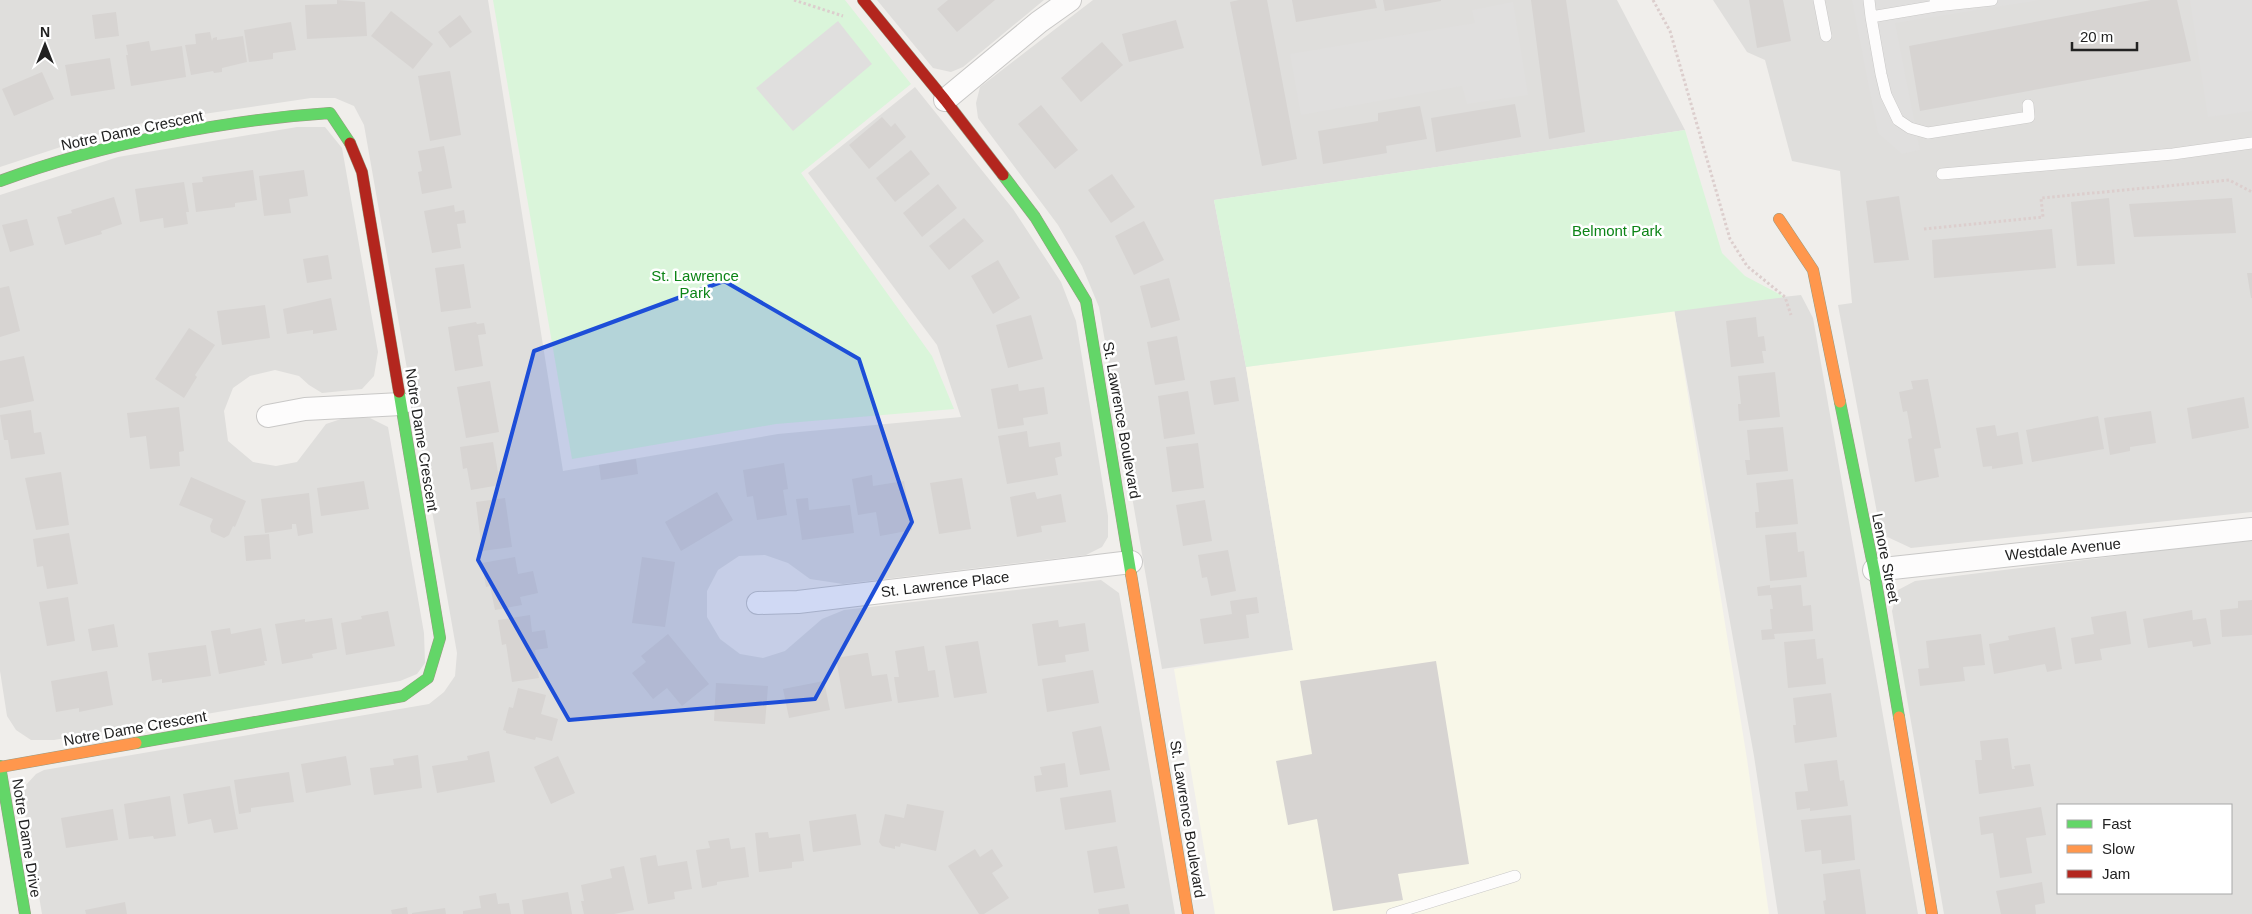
<svg xmlns="http://www.w3.org/2000/svg" width="2252" height="914" font-family="Helvetica,sans-serif">
	<style>
		.residential { fill: #dfdedc; fill-rule: evenodd }
		.education { fill: #f8f7e8 }
		.park { fill: #daf5da }
		.parking { fill: #e0dfde }
		.building { fill: #d7d4d2 }
		.lines { fill: none; stroke-linecap: round; stroke-linejoin: round }
		.lane-casing { stroke: #c9c8c7; stroke-width: 12 }
		.street-casing { stroke: #c9c8c7; stroke-width: 24 }
		.fast-casing { stroke: #999a82; stroke-width: 12 }
		.slow-casing { stroke: #999a82; stroke-width: 12 }
		.jam-casing { stroke: #999a82; stroke-width: 12 }
		.path { stroke: #dccecd; stroke-width: 3; stroke-dasharray: 2.5 2.5; stroke-linecap: butt }
		.lane { stroke: #fdfcfc; stroke-width: 11 }
		.street { stroke: #fdfcfc; stroke-width: 22 }
		.fast { stroke: #63d668; stroke-width: 11 }
		.slow { stroke: #ff974d; stroke-width: 11 }
		.jam { stroke: #b3261e; stroke-width: 11 }
		.marked { fill: #1d4ed8; fill-opacity: 0.2; stroke: #1d4ed8; stroke-width: 4; stroke-linejoin: round }
		.labels { text-anchor: middle; dominant-baseline: central; stroke-width: 5; stroke-linejoin: round; paint-order: stroke }
		.street-label { font-size: 15px; fill: #222; stroke: #fff }
		.park-label { font-size: 15px; fill: #0c8416; stroke: #fff }
	</style>
	<rect width="100%" height="100%" fill="#f0eeeb"/>
	<path class="residential" d="M0,0h488l75,471 215,-37 183,-17 -24,-72 -129,-172 107,-86 98,122 48,73 15,39 32,195v21l-6,10 -16,8 -243,29 -33,-5 -22,-16 -23,-8 -26,1 -21,14 -11,21v26l13,22 20,15 23,4 22,-7 37,-32 22,-9 257,-30 18,13 56,321h-1133l-19,-112 2,-16 11,-12 8,-4 385,-66 15,-12 11,-16 2,-23 -93,-528 -10,-19 -19,-8h-24l-168,25 -43,11 -100,33z
		M877,0h167l-81,67 -12,5 -18,-4z
		M1093,0h524l68,130 -471,70 32,167 47,283 -131,19 -63,-362 -17,-41 -24,-41 -80,-107 -2,-15 4,-16z
		M1713,0h539v512l-341,36 -30,-14 -43,-229 14,-2 -12,-132 -48,-10 -27,-101 -18,-8z
		M297,127h28l17,21 36,204 -4,24 -12,13 -40,4 -13,-8 -10,-9 -24,-6 -25,6 -17,12 -9,23 4,30 25,21 23,4 21,-4 29,-38 18,-6h26l18,9 36,206 1,30 -8,11 -17,7 -346,59h-23l-15,-10 -9,-14 -7,-45v-476l118,-38z
		M1801,295l12,23 105,596h-140l-24,-158 -80,-447z
		M2252,539v375h-308l-52,-303 6,-21 17,-9zM2058,805h173v88h-173z"/>
	<path class="education" d="M1674,309l73,450 22,155h-554l-41,-245 119,-19 -47,-283z"/>
	<path class="park" d="M493,0h352l66,84 -110,89 131,183 22,53 -178,15 -204,35z
		M1685,130l37,123 23,23 40,21 -539,70 -32,-167z"/>
	<path class="parking" d="M1852,0h188l-145,23 25,127 -18,4 -24,-21z
		M2190,0h62v111l-44,6z
		M1513,2l15,93 -61,9 -5,-18 -161,29 -11,-61 185,-31 -3,-13z
		M838,21l34,43 -79,67 -37,-43z"/>
	<path class="building" d="M337,0l28,2 2,34 -60,3 -2,-34 32,-1z
		M948,0h47l-38,32 -20,-23z
		M1239,0h28l30,159 -35,7 -32,-164z
		M1292,0h83l2,8 -81,14z
		M1383,0h58v1l-56,10z
		M1531,0h35l19,132 -36,7z
		M1749,0h34l8,41 -34,7z
		M2151,0h26l14,61 -271,50 -11,-65z
		M391,11l42,33 -20,25 -42,-33z
		M116,12l3,24 -24,3 -3,-24z
		M460,15l12,17 -22,16 -12,-16z
		M1176,20l8,28 -55,14 -7,-28z
		M291,22l5,28 -23,3v6l-24,3 -5,-32z
		M210,32l2,9 1,-3 4,-1v3l26,-4 4,26 -25,6v4l-8,1 -1,-2 -22,4 -6,-30 11,-1 -1,-10z
		M149,41l2,10 31,-5 4,31 -55,9 -5,-31h2l-2,-10z
		M1102,42l21,23 -42,37 -20,-24z
		M110,58l5,31 -44,7 -6,-31z
		M450,71l11,64 -31,6 -12,-65z
		M42,72l12,27 -40,17 -12,-27z
		M1515,104l6,33 -85,15 -5,-34z
		M1041,105l37,45 -23,19 -37,-45z
		M1420,106l7,33 -41,7 1,7 -64,11 -5,-33 60,-10v-8z
		M882,117l9,10 4,-4 11,14 -37,32 -20,-24z
		M444,146l8,42 -30,6 -4,-22 4,-1 -4,-20z
		M911,150l19,24 -35,28 -19,-24z
		M253,170l4,30 -22,3v4l-39,5 -4,-29 11,-1 -1,-5z
		M304,170l4,26 -19,3 2,14 -27,3 -5,-40z
		M1112,174l23,33 -24,16 -23,-33z
		M184,182l5,30h-3l2,12 -24,4 -1,-10 -23,4 -5,-33z
		M938,184l19,24 -35,29 -19,-24z
		M1899,196l10,64 -35,3 -8,-62z
		M114,197l8,27 -21,7 1,3 -37,11 -8,-28 15,-4 -1,-3z
		M2109,198l6,66 -38,2 -6,-64z
		M2232,198l4,35 -102,4 -5,-33z
		M454,205l1,7 9,-2 2,13 -9,1 4,24 -29,5 -8,-42z
		M964,218l20,23 -35,29 -20,-24z
		M27,219l7,26 -24,7 -8,-27z
		M1144,221l20,39 -30,15 -19,-39z
		M2052,229l4,39 -122,10 -2,-38z
		M328,255l4,24 -25,4 -4,-24z
		M998,260l22,38 -27,16 -22,-38z
		M464,264l7,44 -30,4 -6,-44z
		M2247,273h5v25h-1z
		M1169,278l11,42 -29,8 -11,-42z
		M9,286l11,45 -20,6v-49z
		M331,298l6,32 -24,4v-4l-26,4 -4,-25z
		M265,305l5,33 -48,7 -5,-34z
		M1031,315l12,44 -35,9 -12,-43z
		M1756,317l2,20 6,-1 2,15h-4l2,12 -33,4 -5,-46z
		M476,322l1,2 7,-1 2,11 -8,1 5,31 -28,5 -7,-44z
		M189,328l26,17 -20,30 2,2 -13,21 -29,-19z
		M1177,336l8,44 -30,5 -8,-43z
		M24,356l10,45 -34,7v-47z
		M1775,372l5,45 -41,4 -1,-17h3l-3,-28z
		M1235,377l4,24 -25,4 -4,-24z
		M1928,379l13,69 -7,1 5,28 -24,5 -7,-43 4,-1 -5,-27 -4,1 -4,-20 14,-3 -2,-8z
		M490,381l9,51 -33,6 -9,-51z
		M1018,384l1,7 25,-4 4,27 -25,4 1,7 -26,4 -7,-40z
		M1188,391l7,43 -31,5 -6,-43z
		M2244,397l5,31 -57,11 -5,-31z
		M179,407l5,44 -5,1 1,14 -30,3 -4,-33 -16,2 -3,-25z
		M31,410l3,23 7,-1 4,22 -34,5 -3,-19h-4l-4,-25z
		M2151,411l5,32 -26,4v4l-20,4 -6,-37z
		M2098,416l6,33 -72,13 -6,-32z
		M1995,425l2,11 21,-4 5,32 -31,5v-3l-9,1 -7,-39z
		M1783,427l5,44 -41,4 -2,-15h5l-3,-30z
		M1027,431l2,16 31,-5 2,14 -7,2 3,17 -51,9 -9,-48z
		M493,442l7,43 -29,5 -4,-22 -4,1 -3,-22z
		M1198,443l6,45 -32,4 -6,-45z
		M636,459l2,15 -37,6 -2,-15z
		M784,463l4,26 -5,1 4,25 -30,5 -4,-24 -6,1 -4,-27z
		M61,472l8,53 -33,5 -11,-52z
		M872,475l1,11 31,-5 8,49 -32,6 -4,-24 -18,3 -6,-36z
		M191,477l55,24 -11,26 -2,-1 -4,9 -5,3 -13,-6 -1,-6 3,-7 -34,-14z
		M962,478l9,51 -32,5 -9,-51z
		M1793,479l5,45 -42,4 -1,-16h4l-3,-29z
		M364,481l5,28 -48,7 -4,-28z
		M717,492l16,28 -52,31 -16,-29z
		M1034,492h1l2,7 24,-5 5,28 -25,4 1,6 -25,5 -7,-40z
		M309,493l4,40 -15,3 -2,-12h-4v5l-27,4 -4,-34z
		M505,498l7,49 -30,4 -6,-49z
		M808,498l1,12 41,-5 4,28 -52,7 -6,-41z
		M1205,500l7,41 -29,5 -7,-41z
		M1796,532l2,20 6,-1 3,26 -37,4 -5,-46z
		M69,533l9,51 -31,5 -4,-23 -6,1 -4,-28z
		M269,534l2,25 -25,2 -2,-25z
		M1228,550l8,41 -25,5 -4,-19 -5,1 -4,-23z
		M515,557l3,17 15,-3 5,22 -18,4 2,8 -27,5 -5,-24 -4,1 -4,-24z
		M642,557l33,5 -10,65 -33,-4z
		M1770,585v3l31,-3 2,21 8,-1 2,26 -39,3 1,5 -13,1 -1,-10 11,-1 -2,-20h3l-2,-14 -13,1 -1,-9z
		M68,597l7,44 -28,5 -8,-44z
		M1257,597l2,16 -13,2 3,23 -45,6 -4,-25 32,-5 -2,-13z
		M2252,600v35l-30,2 -2,-27 18,-2v-7z
		M2192,610l1,10 13,-2 5,26 -18,3 -1,-6 -44,7 -5,-29z
		M388,611l7,35 -49,9 -5,-32 21,-4 -1,-3z
		M2126,611l5,33 -31,5 2,11 -27,4 -4,-26 23,-4 -3,-17z
		M530,615l2,17 13,-2 3,18 -13,2 4,28 -27,4 -6,-38 -4,1 -4,-25z
		M332,618l5,31 -25,5 1,4 -31,6 -7,-40 30,-5v3z
		M1058,620l1,7 26,-4 4,28 -24,4 1,7 -28,4 -6,-42z
		M114,624l4,23 -26,4 -4,-22z
		M2055,627l7,42 -15,3 -2,-8 -51,10 -5,-30 20,-4 -1,-4z
		M230,628l1,6 30,-6 6,33h-3l1,4 -46,9 -8,-43z
		M668,634l41,50 -27,22 -15,-18 -14,11 -21,-26 14,-11 -5,-6z
		M1981,634l4,31 -22,2 2,14 -45,5 -2,-17 11,-1 -3,-27z
		M1815,639l2,20 6,-1 3,26 -38,4 -4,-46z
		M978,641l9,52 -33,5 -9,-52z
		M206,645l5,31 -49,7v-4l-10,2 -4,-28z
		M924,646l4,25 7,-1 4,27 -41,6 -4,-26h5l-4,-26z
		M866,653h2l4,23 15,-2 5,27 -47,8 -9,-51z
		M1436,661l33,203 -71,10 5,26 -70,11 -16,-92 -29,6 -12,-64 36,-7 -12,-73z
		M1093,670l6,33 -52,9 -5,-33z
		M107,671l6,34 -34,7v-4l-23,4 -5,-31z
		M824,681l6,29 -41,8 -6,-29z
		M716,683l52,3 -3,38 -51,-3z
		M518,688l28,7 -5,19 17,5 -6,22 -16,-4 -1,3 -29,-7v-2l-3,-1 6,-23 4,1z
		M1831,693l6,44 -42,6 -2,-18h3l-3,-27z
		M1101,726l9,44 -30,5 -8,-43z
		M2008,738l4,31h3l-1,-3 16,-2 4,22 -55,8 -4,-34h7l-2,-19z
		M489,751l6,31 -58,11 -5,-27 36,-6 -1,-4z
		M418,755l4,33 -48,7 -4,-27 24,-3 -1,-6z
		M346,756l5,29 -45,8 -5,-29z
		M558,756l17,37 -24,11 -17,-37z
		M1837,760l3,21 4,-1 4,26 -38,5v-3l-13,2 -2,-18 13,-1 -4,-27z
		M1065,763l3,24 -32,5 -2,-16 8,-1 -2,-8z
		M289,772l5,30 -43,6v4l-12,2 -5,-34z
		M230,786l8,43 -24,4 -3,-14 -23,5 -5,-30z
		M1111,790l5,32 -51,8 -5,-32z
		M170,796l6,40 -22,3 -1,-3 -24,3 -5,-35z
		M907,804l37,7 -8,40 -35,-8 -1,4 -5,-1v3l-13,-3 -3,-4 6,-28 19,4z
		M2041,807l5,28 -20,3 6,35 -32,5 -7,-45 -12,2 -2,-18z
		M113,809l5,31 -52,8 -5,-30z
		M856,814l5,31 -48,7 -4,-31z
		M1851,815l4,45 -33,4 -1,-14 -16,2 -4,-32z
		M768,832l1,6 31,-4 4,27 -12,1v6l-33,4 -4,-39z
		M729,838l2,11 14,-2 4,30 -32,5v3l-15,3 -6,-38 14,-2 -2,-7z
		M1117,846l8,42 -31,5 -7,-42z
		M975,849l5,8 12,-8 11,17 -11,7 17,25 -25,16h-5l-31,-48z
		M656,855l2,11 29,-5 5,28 -18,3 1,7 -27,5 -8,-46z
		M624,866l10,44 -20,4h-30l-3,-13h3l-3,-16 31,-7 -2,-9z
		M1860,869l6,45h-41l-2,-13 3,-1 -3,-26z
		M2042,882l3,21 -10,2 1,9h-35l-5,-23z
		M568,892l4,22h-48l-2,-14z
		M496,893l2,11 11,-1 2,11h-48v-3l18,-3 -2,-12z
		M125,902l2,12h-41l-1,-4z
		M1128,904l2,10h-31l-1,-5z
		M407,907l1,7h-16l-1,-4z
		M445,908l1,6h-34v-1z"/>
	<g class="lines">
		<g class="lane-casing">
			<path id="lane" d="M1819,0l7,36
				M1869,0l2,17
				M1935,0l1,6 56,-6
				M1936,6l-65,11 10,57 5,21 12,25 12,8 18,5 101,-16 -1,-12
				M1942,174l231,-20 79,-11
				M1392,914l123,-38"/>
		</g>
		<g class="street-casing">
			<path id="street" d="M945,100l94,-78 31,-22
				M268,416l37,-7 96,-5
				M1874,570l378,-41
				M758,603l40,-1 333,-40"/>
		</g>
		<g class="fast-casing">
			<path id="fast" d="M1003,175l32,42 51,84 45,273
				M0,181c101,-37 223,-61 330,-68l20,30
				M1840,402l34,168 25,147
				M136,743l267,-47 25,-18 12,-40 -41,-246
				M0,766l25,148"/>
		</g>
		<g class="slow-casing">
			<path id="slow" d="M1779,219l34,51 27,132
				M1131,574l57,340
				M1899,717l33,197
				M0,767l136,-24"/>
		</g>
		<g class="jam-casing">
			<path id="jam" d="M863,0l82,100 58,75
				M350,143l12,29 37,220"/>
		</g>
		<path class="path" d="M794,0l49,16
			M1653,0l17,31 60,208 17,27 38,31 6,18
			M1924,229l119,-12 -2,-19 188,-18 23,12"/>
		<use href="#lane" class="lane"/>
		<use href="#street" class="street"/>
		<use href="#fast" class="fast"/>
		<use href="#slow" class="slow"/>
		<use href="#jam" class="jam"/>
	</g>
	<path class="marked" d="M724,281l135,78 53,163 -97,177 -246,21 -91,-160 56,-209z"/>
	<g class="labels">
		<g class="street-label">
			<text transform="translate(132 130) rotate(-12)">Notre Dame Crescent</text>
			<text transform="translate(1122 420) rotate(80)">St. Lawrence Boulevard</text>
			<text transform="translate(422 440) rotate(81)">Notre Dame Crescent</text>
			<text transform="translate(2063 549) rotate(-6)">Westdale Avenue</text>
			<text transform="translate(1886 558) rotate(79)">Lenore Street</text>
			<text transform="translate(945 584) rotate(-7)">St. Lawrence Place</text>
			<text transform="translate(135 728) rotate(-10)">Notre Dame Crescent</text>
			<text transform="translate(1188 819) rotate(81)">St. Lawrence Boulevard</text>
			<text transform="translate(27 838) rotate(81)">Notre Dame Drive</text>
		</g>
		<g class="park-label">
			<text x="1617" y="230">Belmont Park</text>
			<text x="695" y="275">St. Lawrence<tspan x="695" dy="17">Park</tspan></text>
		</g>
	</g>
	<rect x="2057" y="804" width="175" height="90" fill="#ffffff" stroke="#a7a7a7"/>
	<rect x="2067" y="820" width="25" height="8" fill="#63d668" stroke="#a7a7a7"/>
	<text x="2102" y="829" font-size="15" fill="#222222">Fast</text>
	<rect x="2067" y="845" width="25" height="8" fill="#ff974d" stroke="#a7a7a7"/>
	<text x="2102" y="854" font-size="15" fill="#222222">Slow</text>
	<rect x="2067" y="870" width="25" height="8" fill="#b3261e" stroke="#a7a7a7"/>
	<text x="2102" y="879" font-size="15" fill="#222222">Jam</text>
	<g transform="translate(45 45)" stroke="#ffffff" stroke-width="4" paint-order="stroke">
	<path d="M0-4L9 19L0 12L-9 19Z" fill="#222222"/>
	<text y="-8" font-size="14" font-weight="bold" text-anchor="middle" fill="#222222">N</text>
	</g>
	<path d="M2072 42v8h65v-8" fill="none" stroke="#222222" stroke-width="2.5"/>
	<text x="2080" y="42" font-size="15" fill="#222222" stroke="#ffffff" stroke-width="4" paint-order="stroke">20 m</text>
</svg>
